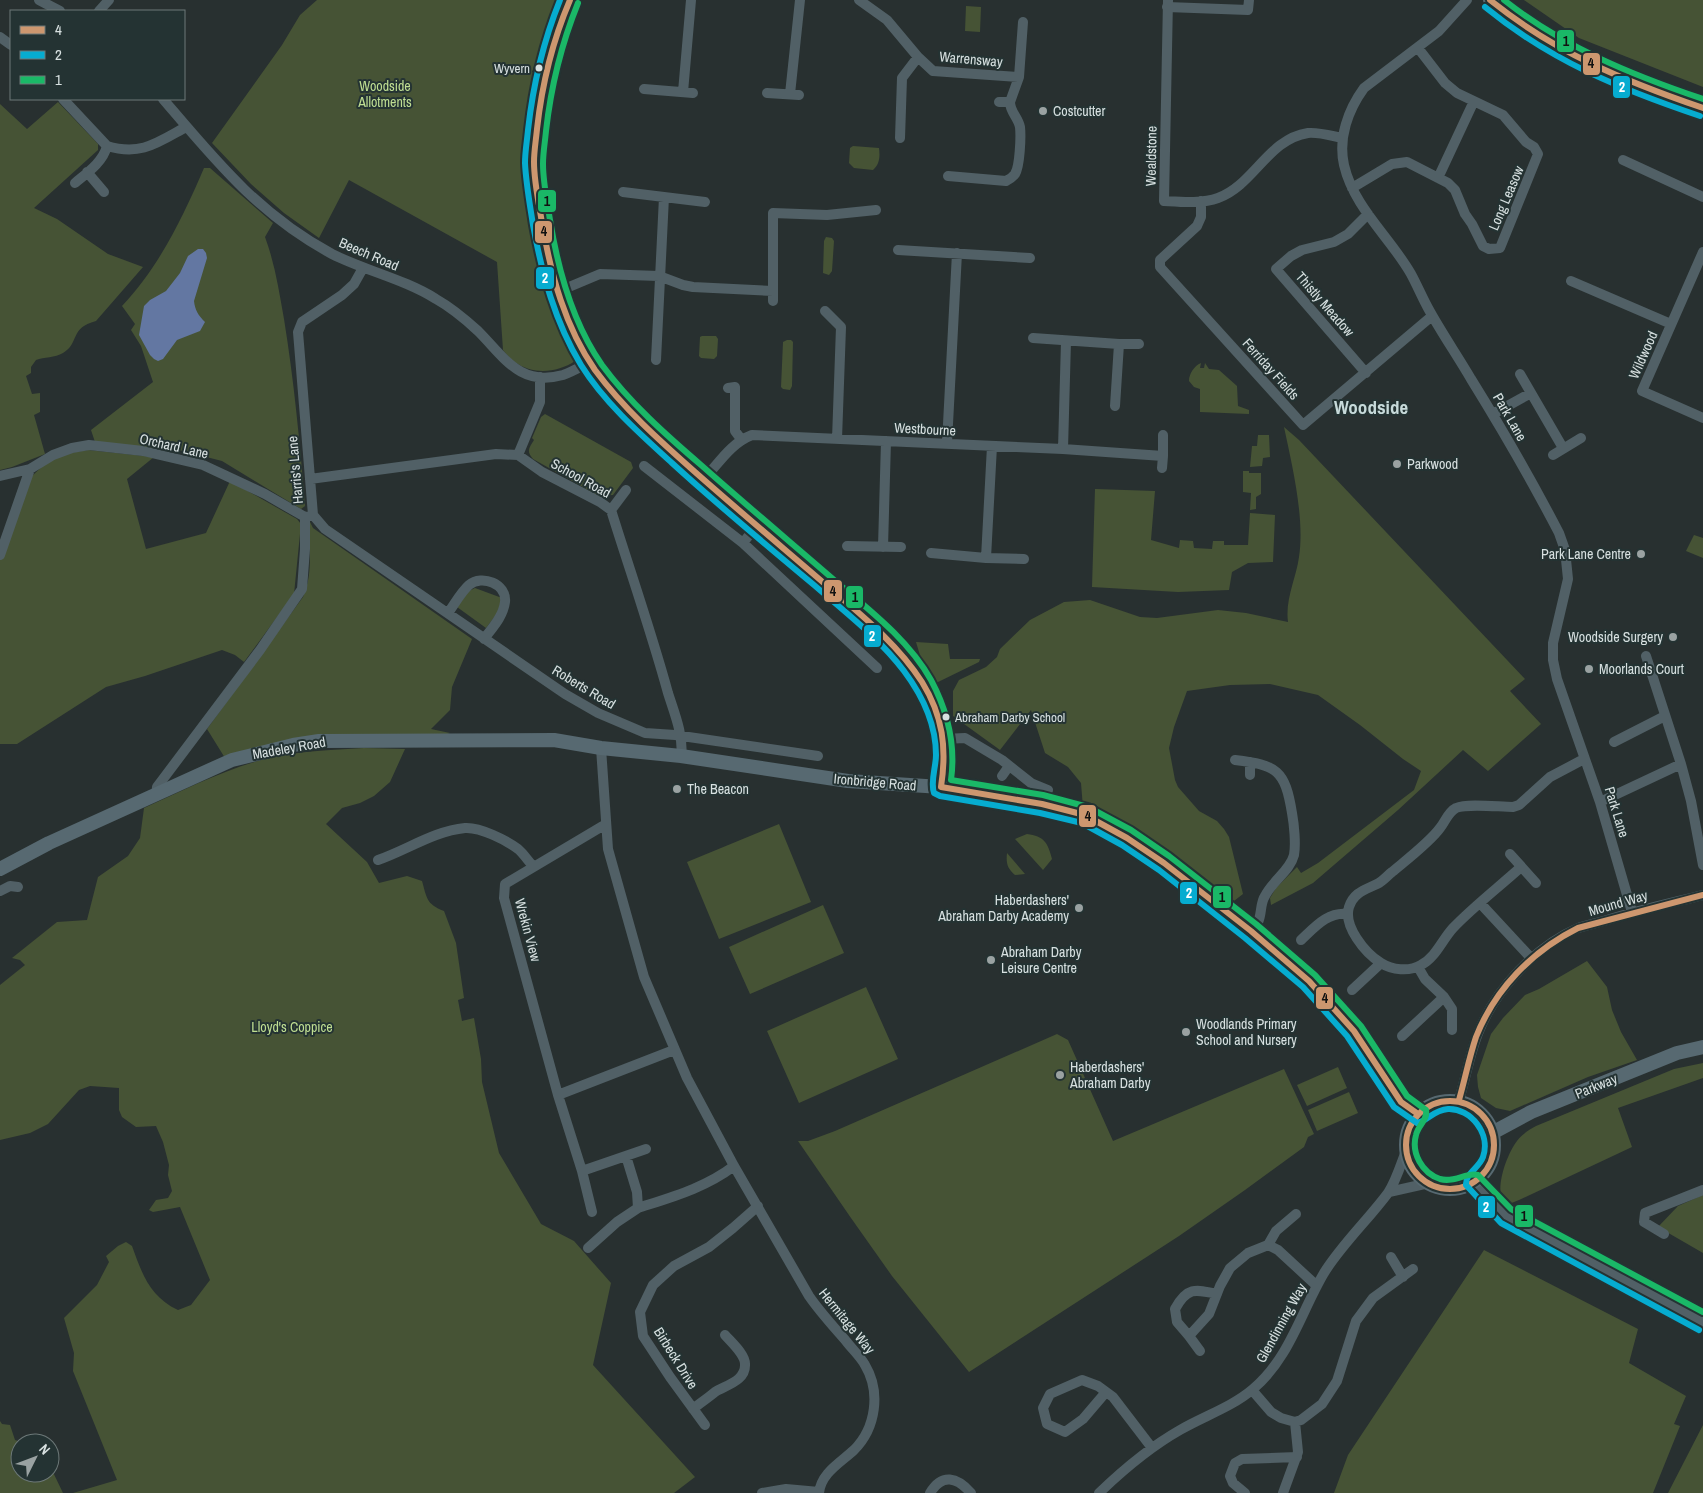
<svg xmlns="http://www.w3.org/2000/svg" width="1703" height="1493" font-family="'Archivo Narrow',sans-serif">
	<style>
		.green { fill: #465335 }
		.water { fill: #6377a2 }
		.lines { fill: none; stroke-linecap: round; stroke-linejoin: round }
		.street { stroke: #516066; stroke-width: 10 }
		.secondary { stroke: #576971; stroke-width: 14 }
		.bus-1-casing { stroke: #243333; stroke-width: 10 }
		.bus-2-casing { stroke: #243333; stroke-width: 10 }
		.bus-3-casing { stroke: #243333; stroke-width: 10 }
		.bus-1 { stroke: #cd976f; stroke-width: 6 }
		.bus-2 { stroke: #06acd0; stroke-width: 6 }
		.bus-3 { stroke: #1ab867; stroke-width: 6 }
		.bus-dot { fill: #d7e0e0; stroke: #243333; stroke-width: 2 }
		.poi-dot { fill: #9aa2a2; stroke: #243333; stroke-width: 2 }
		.labels { text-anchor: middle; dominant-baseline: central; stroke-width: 4; stroke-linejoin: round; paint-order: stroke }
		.bus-label { font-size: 13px; fill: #d7e0e0; stroke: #243333; text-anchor: end }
		.street-label { font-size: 14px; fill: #d7e0e0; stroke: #243333 }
		.park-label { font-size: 14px; fill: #bfde92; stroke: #243333 }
		.poi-label { font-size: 14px; fill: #d7e0e0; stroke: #243333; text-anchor: start }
		.district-label { font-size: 19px; font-weight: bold; fill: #c7dada; stroke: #243333 }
		.line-badge { stroke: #243333; stroke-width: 2 }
		.badge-label { font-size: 14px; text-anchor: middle; font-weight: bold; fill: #fff }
		.pale-badge-label { font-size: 14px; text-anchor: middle; font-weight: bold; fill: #111 }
	</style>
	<rect width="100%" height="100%" fill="#283030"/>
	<path class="green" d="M317,0h242l-27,72 8,1 -3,11 -8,70 14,111 34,90 -2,6c-16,11 -40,14 -57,3 -6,-3 -11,-9 -15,-14l-6,-88 -148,-82 -30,58 -35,-25 -33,-29 -39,-41 70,-98 18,-30z
		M1524,0h179v87l-124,-49z
		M966,6l15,1 -1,25 -15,-1z
		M58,102l40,42v6l-64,58 23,11 51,35 35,13 -47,54c-27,7 -16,22 -33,32 -8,5 -19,4 -27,7l-5,7v6l-5,3 6,18 8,-1v19l-6,3 11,39 -33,13 -12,3v-366l27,25z
		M853,146l26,2c1,8 1,16 -6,22l-19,-2 -5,-5 1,-15z
		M204,168h6l63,55 -8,14c10,27 14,54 19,82 10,62 16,124 21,187l-4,3 -79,-48 -39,-10 -88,-9 -4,-12 62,-48 -12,-36 -10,-16 4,-6 -13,-18c37,-39 61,-89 82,-138z
		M826,237l6,1 2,3 -2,30 -3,4 -6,-2 1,-32z
		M702,336h14l2,3 -1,17 -3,3 -13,-1 -2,-2 1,-19z
		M787,340h4l2,2 -1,44 -2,4 -7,-1 -2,-2 2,-45z
		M1201,363l-1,5h4l1,-5 4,6 10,1 18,16 1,20 11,4v4l-49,-2v-23l-6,-2 -5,-6c0,-7 5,-15 12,-18z
		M545,414l86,48 2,6 -20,27 -14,1 -66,-37c-7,-8 -4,-11 1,-19l-2,-2 9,-21z
		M1284,427l15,13 226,239 -15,12 31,33 -53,47 -25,-21 -65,60 -85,73 -42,22 -1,-7 6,-10 21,-21 4,6 17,-10 96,-73 7,-19 -18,-12 -43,-34 -42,-30 -48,-11 -40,1 -43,6 -13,36 -5,21 6,32 3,7 21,24 18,10 7,8 5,8 14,57 -13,10 -57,-44 -52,-36 -38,-16 -2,-25 -13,-16 -23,-14 -14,-43 -31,40 -47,-34v-25l6,-11 27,-13 11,-10 3,-8 30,-29 34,-18 26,-2 50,17 17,1 61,-8 28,3 42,9c-3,-23 8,-43 11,-65 6,-39 -7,-92 -15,-130z
		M1258,435h11l1,22 -7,1 -1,8 -12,1 2,-21h5z
		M88,450l66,7 -27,22 19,70 60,-16 24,-52 67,38 4,5 -7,70 -50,68 -9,-7 -13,-5 -77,26 -39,11 -89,57h-17v-203l32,-65 17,-16 20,-7z
		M1243,471h6v2h12v21l-5,3v12l-6,1 1,-17 -8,-1z
		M1095,489l60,2 -4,49 28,8 1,-8 13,1 1,7 18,1 1,-8h11v4h24l2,-32 25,2 -2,47 -25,1 -16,9 -3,18 -51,2 -86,-5z
		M310,522l3,6 159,111 -20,48 -2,23 -19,19 19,4 -8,3 -22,-1 -195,23 -18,-29 96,-132c11,-25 5,-49 7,-75z
		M1694,535l9,3v20l-17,-7z
		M475,588l27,10 -3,13 -13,17 -29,-21 12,-16z
		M916,642l32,2 2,15h30l-1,3 -43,21 -14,-21z
		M364,748l41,1 -15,33 -16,14 -14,7 -18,5 -16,16 41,38 12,21 28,-7 15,5c5,17 4,23 22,30l12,32 8,55 -6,2 4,21 12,-3 7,41 1,23 17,71 42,71 33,17 37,42 -18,82 102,112 -21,16h-601l44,-13 -44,-109 1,-18 -10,-35 33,-33 12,-23 -3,-6 12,-10 8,-4 6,4c10,28 18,51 46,64l13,-5 19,-25 -30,-73 -27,5 -4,-2 7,-10 12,-2 4,-7 -4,-16 1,-10 -6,-23 -7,-16 -20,1 -14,-10 -3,-7v-22l-29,-2 -11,4 -31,34 -18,9 -30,7v-155l25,-20 -5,-5 -8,-2 45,-36 30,-2 11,-43 30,-21 12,-18 4,-30c40,-18 79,-38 121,-49 32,-8 66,-9 99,-11z
		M779,824l32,78 -92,37 -32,-77z
		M1027,834c17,2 21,9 25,25l-9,11 -28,-31z
		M1007,853l18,21 -10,1c-8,-7 -9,-12 -8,-22z
		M823,905l21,48 -94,41 -21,-47z
		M1587,961l20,26 5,23 9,22 16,28 -49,17 -78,34 -14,-3 -15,-10 -3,-11 -1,-12 14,-41 12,-16 22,-23 14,-6z
		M866,987l32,72 -99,44 -32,-72z
		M1057,1034l11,6 45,101 171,-72 30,65 -6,3 -4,10 -59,43 -66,46 -210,136 -77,-96 -41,-58 -53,-77h10l27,-10z
		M1703,1063v15l-85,30 14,39 -113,53 -10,4 -6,-2c-8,-15 4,-48 14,-61 5,-7 12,-11 19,-15l138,-57z
		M1338,1067l9,21 -40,18 -10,-21z
		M1349,1092l9,21 -41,18 -9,-21z
		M1703,1195v58l-45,-26 20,-21z
		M1484,1250l154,79 -9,34 57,33 -12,28 6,2 -27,67h-319l14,-38z
		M0,1421l2,3 8,1 5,15 9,3h-4v30h30v-7l13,27h-63z
		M1703,1425v68h-35z"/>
	<path class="water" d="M198,249h5l3,4 1,5 -13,43c1,9 4,14 11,21l-5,9 -23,9 -14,19 -5,2 -4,-2 -4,-4 -11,-20 5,-29 6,-6 16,-9 14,-18 8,-17z"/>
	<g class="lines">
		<path class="street" d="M39,0l21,11
			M859,0l28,20 31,37 15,14 86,6
			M1168,0l-4,201c17,1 38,3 54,-3 36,-13 50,-59 90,-65 11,-1 24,3 34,5
			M1467,0l-28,31 -75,57c-16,22 -26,50 -20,77 10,43 46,72 67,109 6,11 11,23 17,34 13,24 29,47 43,71 31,50 61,102 88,154l6,17 3,29 -15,64v17l4,19 43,123 32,110
			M1167,7l81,3 1,-10
			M99,11l10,-11
			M0,37l11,8
			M644,89l49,4
			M683,92l8,-92
			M767,93l32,2
			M790,94l10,-94
			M63,99l44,47c34,10 50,-3 79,-19
			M163,99c52,61 96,116 169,155 34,17 72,25 104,45 16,9 29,20 42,32 26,26 42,56 85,44 9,-3 19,-9 27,-13
			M999,102h11l9,-25 4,-55
			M900,138l2,-60 16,-21
			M1623,160l80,37
			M87,172l17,20
			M948,176l58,5c4,-2 7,-4 9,-7 5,-8 6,-38 5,-47 -2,-10 -10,-15 -10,-25
			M1438,178l36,-77
			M75,183c12,-10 28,-21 32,-37
			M1352,188l40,-24 15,-2 41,21 7,7 10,24 7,10 11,22 6,3 11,-1 38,-94 -4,-7 -8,-5 -23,-27 -46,-22 -12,-10 -27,-35
			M623,192l82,10
			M1201,201v16l-4,9 -37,34v7l143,158 129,-109
			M898,250l132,8
			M1703,252l-61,139 61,27
			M1571,281l100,43
			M557,292l43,-18 59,2 24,9 10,2 80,4
			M773,301v-88l54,2 49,-5
			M825,311l16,16 -4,112
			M1033,338l86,6
			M656,360l8,-163
			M1366,373l-90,-104 15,-13 11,-6 32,-8 14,-8 20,-20
			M1520,374l43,74
			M728,388l7,-1v44l6,8
			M1115,406l4,-62h20
			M1493,414l38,-21
			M947,443l10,-190
			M1063,449l3,-108
			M518,455l22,-53v-25
			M1553,455l28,-17
			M644,466l99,77 134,125
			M1162,468l1,-12
			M0,476l30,-7 23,-14 19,-7 17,-3 54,6 60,14 62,29 40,23
			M310,479l186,-25 22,1 24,17 58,30 11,8c19,61 40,121 57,183 6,19 16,43 13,63
			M704,479c15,-16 27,-36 48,-44l311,14 100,7v-21
			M611,510l15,-20
			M313,515l12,14 240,165 33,19 47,20 30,2 143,21
			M743,543l14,-18
			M847,546l54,1
			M883,547l3,-106
			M931,553l55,5 38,1
			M0,555l30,-86
			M986,558l6,-112
			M448,613c6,-8 13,-21 21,-28 13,-11 38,-1 36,17 -2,15 -13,26 -21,37
			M1646,656l35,108 10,37 12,64
			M944,739l21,-1 37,22 29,23 17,7
			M1614,742l51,-26
			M601,748l7,101 36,128 43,101 47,88 75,130c11,16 24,30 37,45 6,8 14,15 19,24 16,27 11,63 -11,85 -14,13 -33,23 -35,43
			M1235,760c42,5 50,10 57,53 2,11 4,31 2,42 -4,16 -22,26 -29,41 -5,7 -3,18 -7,26 -2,3 -5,6 -7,9
			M1250,762v13
			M1002,776l7,-10
			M156,796l1,-9 103,-137 42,-61 3,-40v-32l8,-2 -15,-183 4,-10 40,-27 12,-11 9,-16
			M1600,802l81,-38
			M1510,854l26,29
			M378,860c29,-10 56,-29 87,-32 15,-1 41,12 53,21 6,5 10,12 15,17
			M1521,867c-22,20 -47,39 -68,61 -11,12 -17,29 -32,37 -12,7 -29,5 -40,-2 -16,-10 -38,-37 -32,-56 5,-15 16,-17 28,-23 6,-3 10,-8 15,-12 13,-11 38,-30 48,-44 5,-6 8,-16 16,-20 12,-5 43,-1 57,-1l6,-2 31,-28 34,-18
			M0,891l10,-5 8,1
			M1480,903l51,55
			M1301,940c13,-12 27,-29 47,-26
			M1418,967l7,12 19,18 8,12v21
			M1352,990l29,-27
			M1402,1036l42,-39
			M558,1095l116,-45
			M1459,1100c7,-23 11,-48 20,-69 17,-42 57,-85 99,-103 9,-3 19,-5 29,-8 32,-10 64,-17 96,-25
			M626,1156l11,36 1,16c34,-11 67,-20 96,-42
			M582,1171l64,-22
			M1474,1183l32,33 197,106
			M1389,1192l40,-9
			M592,1212l-10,-41 -24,-76 -54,-197 1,-14 101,-60
			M1664,1234l-20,-12 1,-9 58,-23
			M1268,1245l10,5 39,36
			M588,1248l29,-26 21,-14
			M1391,1257l12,20
			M1189,1336l-12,-14 -2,-13c12,-22 20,-20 42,-15
			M1200,1351l-11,-15 20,-22 11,-28 10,-18 18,-15 20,-8 8,-14 20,-17
			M1252,1390l19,22 10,6 14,4 6,-2 21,-16 15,-23 19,-60 17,-23 40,-29
			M1106,1392l-23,27 -18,13 -18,-8 -4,-16 7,-14 32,-14 16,6 15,11 39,51
			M693,1409c7,-6 15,-11 22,-17 11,-7 31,-11 30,-28 0,-10 -14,-22 -20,-29
			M705,1425l-35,-48 -27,-41 -3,-24 13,-27 21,-19 35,-19 24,-19 25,-22
			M762,1493l24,-4 33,3
			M930,1493c12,-20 27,-16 41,0
			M1099,1493c25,-24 51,-46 81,-63 24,-14 52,-23 73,-41 36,-30 48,-77 71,-116 18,-29 44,-53 64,-80 8,-12 13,-29 18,-42
			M1245,1493l-12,-10 -3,-7 5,-13 7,-4 55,-2
			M1283,1493l15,-41 -3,-30"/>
		<path class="secondary" d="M570,0c-19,42 -29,85 -33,132 -1,10 -3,20 -3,30 0,11 3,23 4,34 7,58 20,116 52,166 16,24 37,45 57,66 54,51 112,99 168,147 41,36 96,76 117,127 14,32 15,51 9,85
			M1490,0c60,53 138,83 213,108
			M0,869l49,-26 183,-83 61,-15 26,-4 235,-1 47,8 80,8 167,25 93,6 101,17 43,11 42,23 37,25 87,68 58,50 34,36 11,14 47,71 17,12
			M1406 1145a44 44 0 1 1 88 0a44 44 0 1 1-88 0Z
			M1492,1133l39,-21 146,-59 26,-6"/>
		<g class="bus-1-casing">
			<path id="bus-1" d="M570,0c-18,42 -28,84 -33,129 -1,11 -3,22 -3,33 0,20 5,42 8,61 9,52 23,104 53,147 28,38 65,71 100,102 43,38 87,75 130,112 35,30 72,59 97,98 21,34 25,66 19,105
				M1490,0c66,53 134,81 213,108
				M941,787l101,17 43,11 42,23 37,25 87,68 58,50 45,50 47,71 17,12
				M1459,1100c6,-21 10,-42 17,-63 19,-48 56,-86 102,-109l125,-33
				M1406 1145a44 44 0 1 1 88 0a44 44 0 1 1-88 0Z"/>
		</g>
		<g class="bus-2-casing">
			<path id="bus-2" d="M560,0c-17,42 -27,85 -32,130 -1,11 -3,22 -3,33 1,21 5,42 8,62 9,49 22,97 48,140 23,37 59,69 91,98 46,42 94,82 142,122 31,27 65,53 90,86 18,24 32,54 32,84 0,12 -6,27 -2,38l6,3 100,17 42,10 40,22 37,25 86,68 58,49 44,49 47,71 23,16c11,-2 16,-13 31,-14 23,-1 43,25 35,48 -4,11 -18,17 -17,28l35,38 198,107
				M1485,7c66,54 135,82 215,109"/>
		</g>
		<g class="bus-3-casing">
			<path id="bus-3" d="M1504,0c59,47 128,75 199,99
				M578,3c-17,42 -27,83 -32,128 -1,11 -3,22 -3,33 0,18 4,37 7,56 8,50 22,102 52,145 28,38 64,70 99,100 44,39 88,76 132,114 35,30 75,60 98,101 17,32 25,64 20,100l92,15 45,12 43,23 38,26 87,68 59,51 46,51 46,70 19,14c2,10 -8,15 -10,25 -5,18 6,38 24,44 15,4 26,-7 38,-4l33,34 192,103"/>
		</g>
		<use href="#bus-1" class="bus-1"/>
		<use href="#bus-2" class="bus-2"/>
		<use href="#bus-3" class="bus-3"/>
	</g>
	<g class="bus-dot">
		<circle cx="539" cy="68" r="4.5"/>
		<circle cx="946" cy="717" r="4.5"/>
	</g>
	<g class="poi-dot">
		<circle cx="1043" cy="111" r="5"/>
		<circle cx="1397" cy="464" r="5"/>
		<circle cx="1641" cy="554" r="5"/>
		<circle cx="1673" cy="637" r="5"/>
		<circle cx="1589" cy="669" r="5"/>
		<circle cx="677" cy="789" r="5"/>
		<circle cx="1079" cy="908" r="5"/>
		<circle cx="991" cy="960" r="5"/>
		<circle cx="1186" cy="1032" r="5"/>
		<circle cx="1060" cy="1075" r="5"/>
	</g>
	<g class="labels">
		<g class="bus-label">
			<text x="530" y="68">Wyvern</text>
			<text x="955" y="717" text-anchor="start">Abraham Darby School</text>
		</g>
		<g class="street-label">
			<text transform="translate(971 59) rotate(5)">Warrensway</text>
			<text transform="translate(1151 156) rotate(-89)">Wealdstone</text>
			<text transform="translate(1506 198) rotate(-67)">Long Leasow</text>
			<text transform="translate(369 254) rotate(23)">Beech Road</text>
			<text transform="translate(1325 304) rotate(49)">Thistly Meadow</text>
			<text transform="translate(1643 355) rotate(-66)">Wildwood</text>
			<text transform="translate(1271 369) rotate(48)">Ferriday Fields</text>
			<text transform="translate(1510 417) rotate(60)">Park Lane</text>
			<text transform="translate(925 429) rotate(3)">Westbourne</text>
			<text transform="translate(174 446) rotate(13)">Orchard Lane</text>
			<text transform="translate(295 470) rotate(-95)">Harris's Lane</text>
			<text transform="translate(581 478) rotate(29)">School Road</text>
			<text transform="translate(584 687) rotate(31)">Roberts Road</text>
			<text transform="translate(289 748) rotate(-10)">Madeley Road</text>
			<text transform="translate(875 782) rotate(5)">Ironbridge Road</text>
			<text transform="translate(1617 812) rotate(73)">Park Lane</text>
			<text transform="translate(1618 903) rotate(-16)">Mound Way</text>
			<text transform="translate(528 930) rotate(75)">Wrekin View</text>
			<text transform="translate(1596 1086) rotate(-22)">Parkway</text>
			<text transform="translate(847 1321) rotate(51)">Hermitage Way</text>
			<text transform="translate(1281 1323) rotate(-61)">Glendinning Way</text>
			<text transform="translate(676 1358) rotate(58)">Birbeck Drive</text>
		</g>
		<g class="park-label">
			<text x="385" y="86">Woodside<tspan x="385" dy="16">Allotments</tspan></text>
			<text x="292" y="1027">Lloyd's Coppice</text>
		</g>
		<g class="poi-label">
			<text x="1053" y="111">Costcutter</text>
			<text x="1407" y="464">Parkwood</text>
			<text x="1631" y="554" text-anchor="end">Park Lane Centre</text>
			<text x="1663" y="637" text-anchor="end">Woodside Surgery</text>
			<text x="1599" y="669">Moorlands Court</text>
			<text x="687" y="789">The Beacon</text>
			<text x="1069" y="900" text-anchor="end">Haberdashers'<tspan x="1069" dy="16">Abraham Darby Academy</tspan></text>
			<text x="1001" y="952">Abraham Darby<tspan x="1001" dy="16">Leisure Centre</tspan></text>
			<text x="1196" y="1024">Woodlands Primary<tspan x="1196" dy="16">School and Nursery</tspan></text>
			<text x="1070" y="1067">Haberdashers'<tspan x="1070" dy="16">Abraham Darby</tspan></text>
		</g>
		<g class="district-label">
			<text x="1371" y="407">Woodside</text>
		</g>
	</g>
	<g class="line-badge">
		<rect x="1556" y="29" width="19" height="24" rx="5" fill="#1ab867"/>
		<rect x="1582" y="52" width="19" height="24" rx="5" fill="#cd976f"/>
		<rect x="1612" y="75" width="19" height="24" rx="5" fill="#06acd0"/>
		<rect x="537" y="189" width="20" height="24" rx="5" fill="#1ab867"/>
		<rect x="534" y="220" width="19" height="24" rx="5" fill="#cd976f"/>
		<rect x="535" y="266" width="20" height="24" rx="5" fill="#06acd0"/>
		<rect x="823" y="579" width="20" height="24" rx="5" fill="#cd976f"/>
		<rect x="845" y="585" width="19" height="24" rx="5" fill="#1ab867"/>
		<rect x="863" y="624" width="19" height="24" rx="5" fill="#06acd0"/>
		<rect x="1078" y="804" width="19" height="24" rx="5" fill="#cd976f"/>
		<rect x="1179" y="881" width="19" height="24" rx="5" fill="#06acd0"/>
		<rect x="1212" y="885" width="20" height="24" rx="5" fill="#1ab867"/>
		<rect x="1315" y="986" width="19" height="24" rx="5" fill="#cd976f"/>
		<rect x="1477" y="1195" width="19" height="24" rx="5" fill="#06acd0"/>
		<rect x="1514" y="1204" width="20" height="24" rx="5" fill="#1ab867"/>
	</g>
	<g class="badge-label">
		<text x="1622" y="92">2</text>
		<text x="545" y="283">2</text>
		<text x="872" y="641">2</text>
		<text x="1189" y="898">2</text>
		<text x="1486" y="1212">2</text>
	</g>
	<g class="pale-badge-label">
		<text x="1566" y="46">1</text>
		<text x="1591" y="68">4</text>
		<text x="547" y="206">1</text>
		<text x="544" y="236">4</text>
		<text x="833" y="596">4</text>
		<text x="855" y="602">1</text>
		<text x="1088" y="821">4</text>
		<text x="1222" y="902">1</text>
		<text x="1325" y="1003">4</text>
		<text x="1524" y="1221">1</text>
	</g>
	<rect x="10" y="10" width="175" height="90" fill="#243333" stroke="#6c7878"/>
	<rect x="20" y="26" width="25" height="8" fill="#cd976f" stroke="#6c7878"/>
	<text x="55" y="35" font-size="15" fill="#d7e0e0">4</text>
	<rect x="20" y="51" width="25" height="8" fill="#06acd0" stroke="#6c7878"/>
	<text x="55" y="60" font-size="15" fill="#d7e0e0">2</text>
	<rect x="20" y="76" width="25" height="8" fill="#1ab867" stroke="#6c7878"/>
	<text x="55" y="85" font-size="15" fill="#d7e0e0">1</text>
	<g transform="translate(35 1458) rotate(48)"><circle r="24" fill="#243333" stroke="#6c7878"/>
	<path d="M0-4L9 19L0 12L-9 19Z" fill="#9aa2a2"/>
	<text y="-8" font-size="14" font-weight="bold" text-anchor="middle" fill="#d7e0e0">N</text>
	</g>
</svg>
